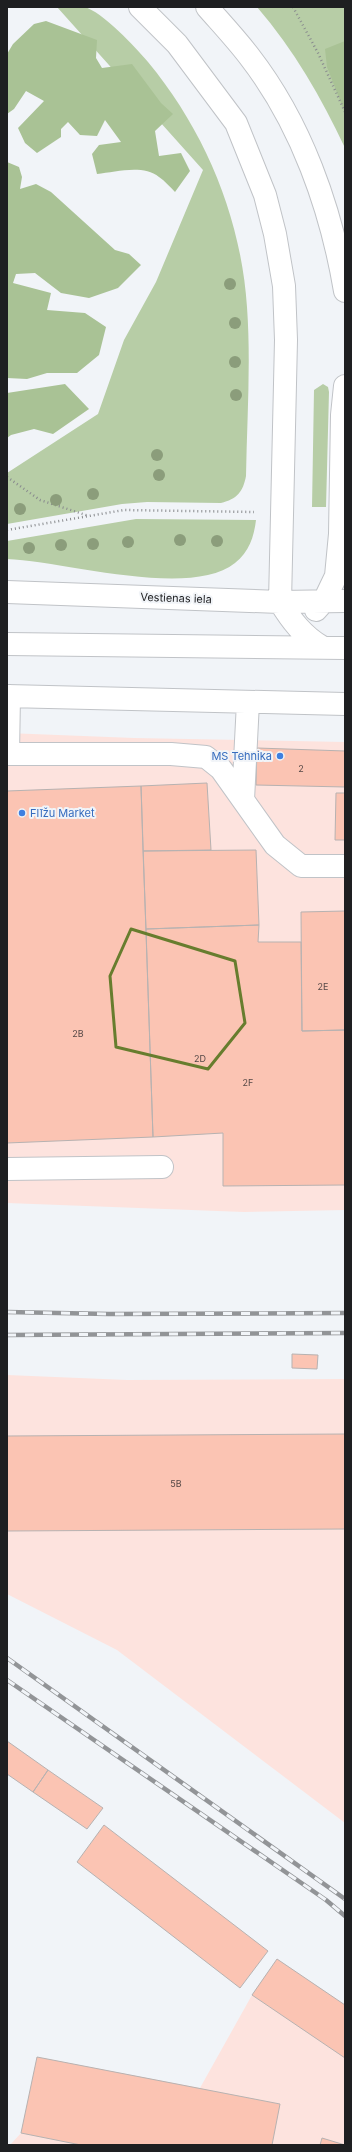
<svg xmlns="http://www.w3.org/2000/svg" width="352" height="2152" font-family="Inter,sans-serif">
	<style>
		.industrial { fill: #fde3de }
		.green { fill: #b7cda6 }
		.forest { fill: #a9c295 }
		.building { fill: #fbc4b3; stroke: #b7b2b1 }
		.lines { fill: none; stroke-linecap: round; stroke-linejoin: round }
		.minor-casing { stroke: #c0c3c7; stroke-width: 24 }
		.major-casing { stroke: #c0c3c7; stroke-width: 24 }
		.path { stroke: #898b8e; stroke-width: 2.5; stroke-dasharray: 1 3; stroke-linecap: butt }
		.minor { stroke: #fff; stroke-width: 22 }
		.major { stroke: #fff; stroke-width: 22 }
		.rail-casing { stroke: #929497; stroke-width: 4.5 }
		.rail { stroke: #f1f4f8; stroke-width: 3; stroke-dasharray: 9; stroke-linecap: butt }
		.tree { fill: #8b9d7b }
		.marked { fill: none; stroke: #677d2e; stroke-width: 3; stroke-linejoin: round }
		.shop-dot { fill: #3f7fe0; stroke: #f1f4f8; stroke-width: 1.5 }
		.labels { text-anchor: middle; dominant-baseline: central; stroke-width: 4; stroke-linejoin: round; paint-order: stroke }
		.number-label { font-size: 9px; fill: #554846 }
		.street-label { font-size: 11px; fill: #1e1f21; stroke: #f1f4f8 }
		.shop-label { font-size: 11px; fill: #366cbe; stroke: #f1f4f8; text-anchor: end }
	</style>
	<rect width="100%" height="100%" fill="#f1f4f8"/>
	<path class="industrial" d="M7,733l127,5 211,4v468l-101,2 -237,-9z
		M7,1375l120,5 218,-1v444l-228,-173 -110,-56z
		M277,1959l68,46v140h-335l11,-12 16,-76 163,31 52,-93z"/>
	<path class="green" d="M57,7c9,0 19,-2 27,0 18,4 52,41 64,55 57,69 93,155 99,245 4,56 0,113 -1,169 -3,16 -9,23 -25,27l-74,-1 -25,2 -115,20v-51l91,-59 26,-74 32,-58 47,-112z
		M257,7h88v141c-24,-51 -51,-98 -88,-141z
		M323,384l5,3 1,5 -3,115h-14l2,-117z
		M136,519l120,1c-2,17 -7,32 -21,43 -45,36 -172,-2 -228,-4v-18z"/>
	<path class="forest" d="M46,21l51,19 -1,18 6,10 30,-4 29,39 12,11 -18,17 4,25 22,-3 9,18 -15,21c-5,-5 -10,-11 -16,-15 -16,-13 -43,-5 -62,-3l-5,-20 7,-9 22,-3 -16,-22 -8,16 -17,-1 -12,-13 -7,7v8l-24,16 -12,-10 -7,-15 26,-27 -18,-10 -12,18 -7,5v-60l6,-10 21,-20z
		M345,41v72l-18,-46 -2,-18z
		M7,162l12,5 3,10 -2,12 16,-5 15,8 64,58 14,4 12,11 -23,23 -29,10 -28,-5 -26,-20 -19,1 -3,9 38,10 -4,17 38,3 21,14 -7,28 -22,18h-30l-20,6 -20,-1z
		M65,384l24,25 -36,25 -19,-5 -23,6 -4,3v-45z"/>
	<path class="building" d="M257,748l88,3v36l-89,-2z
		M207,783l4,67 -68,1 -2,-65z
		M141,786l12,351 -146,6v-352z
		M336,793h9v47h-10z
		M256,850l3,75 -113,4 -3,-78z
		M345,911v119l-43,1 -1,-119z
		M259,925l-1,17h43l1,89 43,-1v155l-122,1v-53l-70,4 -7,-208z
		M292,1354l26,1 -1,14 -25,-1z
		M345,1434v95l-338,2v-95z
		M7,1741l41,29 -15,22 -26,-18z
		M48,1770l55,38 -16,21 -54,-37z
		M104,1825l164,126 -28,37 -163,-126z
		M277,1959l68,46v53l-93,-63z
		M37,2057l243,47 -8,41h-191l-60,-12z
		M322,2138l23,7h-25z"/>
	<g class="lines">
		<g class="minor-casing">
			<path id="minor" d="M7,696l338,8
				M7,754h164l35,3 15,12 54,76 26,21h44
				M8,754l1,-58
				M243,800l5,-98
				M7,1169l155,-2"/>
		</g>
		<g class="major-casing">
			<path id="major" d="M140,7l37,37 59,79 29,72 10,39 9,52 2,54 -6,262c11,18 23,34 42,45
				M207,7c14,16 29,32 42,49 52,67 82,152 96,235
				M7,592l273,10 65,-1
				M316,610l8,-9 12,-25 4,-42 2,-119 3,-29
				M7,644l338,4"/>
		</g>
		<path class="path" d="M293,7l25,46 27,59
			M7,477l33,23 49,16
			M7,530l117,-20 130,2"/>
		<use href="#minor" class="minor"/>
		<use href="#major" class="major"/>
		<g class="rail-casing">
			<path id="rail" d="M7,1312l102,2 236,-1
				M7,1335l338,-2
				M7,1658l338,241
				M7,1680l319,220 19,16"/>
		</g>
		<use href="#rail" class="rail"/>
	</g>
	<g class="tree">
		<circle cx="230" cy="284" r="6"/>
		<circle cx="235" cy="323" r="6"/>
		<circle cx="235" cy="362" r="6"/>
		<circle cx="236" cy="395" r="6"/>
		<circle cx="157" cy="455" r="6"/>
		<circle cx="159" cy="475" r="6"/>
		<circle cx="93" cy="494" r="6"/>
		<circle cx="56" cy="500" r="6"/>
		<circle cx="20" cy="509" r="6"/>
		<circle cx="180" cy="540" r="6"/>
		<circle cx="217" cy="541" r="6"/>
		<circle cx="128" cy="542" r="6"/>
		<circle cx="93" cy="544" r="6"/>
		<circle cx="61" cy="545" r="6"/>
		<circle cx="29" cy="548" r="6"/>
	</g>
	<path class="marked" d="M131,929l104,32 10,62 -37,46 -92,-22 -6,-71z"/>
	<g class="shop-dot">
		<circle cx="280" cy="756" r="4"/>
		<circle cx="22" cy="813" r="4"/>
	</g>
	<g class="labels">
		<g class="number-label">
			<text x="301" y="768">2</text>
			<text x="323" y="986">2E</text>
			<text x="78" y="1033">2B</text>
			<text x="200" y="1058">2D</text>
			<text x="248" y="1082">2F</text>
			<text x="176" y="1483">5B</text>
		</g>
		<g class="street-label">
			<text transform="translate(176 598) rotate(2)">Vestienas iela</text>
		</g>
		<g class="shop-label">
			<text x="272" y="756">MS Tehnika</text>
			<text x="30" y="813" text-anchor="start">Flīžu Market</text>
		</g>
	</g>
	<rect width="352" height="2152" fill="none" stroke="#1e1f21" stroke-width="16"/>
</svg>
